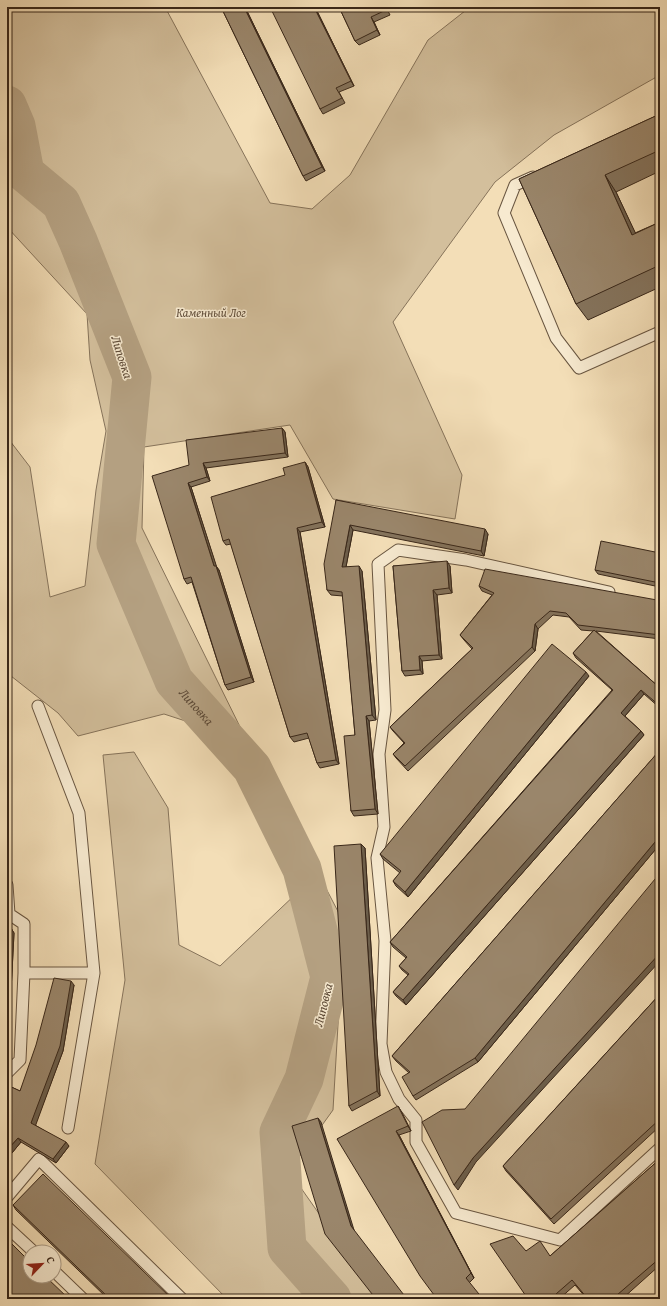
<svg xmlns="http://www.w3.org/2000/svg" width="667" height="1306" font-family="'Gentium Book Plus',serif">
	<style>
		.green { fill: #d3bf9c; stroke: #86735a }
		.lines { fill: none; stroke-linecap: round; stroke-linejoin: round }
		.river { stroke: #b4a081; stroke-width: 39 }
		.lane-casing { stroke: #685540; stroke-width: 13 }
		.lane { stroke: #f7ead0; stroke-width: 11 }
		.wall { fill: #84735c; stroke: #392719 }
		.shaded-wall { fill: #6c5e4b; stroke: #392719 }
		.building { fill: #9a866b; stroke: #392719 }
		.labels { text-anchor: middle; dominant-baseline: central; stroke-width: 3; stroke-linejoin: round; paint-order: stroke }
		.park-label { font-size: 12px; font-style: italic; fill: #604d3a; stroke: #f7ead0 }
		.water-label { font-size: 13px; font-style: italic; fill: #5e4b38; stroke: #f7ead0 }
	</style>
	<rect width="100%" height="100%" fill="#f3deb7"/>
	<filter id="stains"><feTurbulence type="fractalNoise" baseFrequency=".005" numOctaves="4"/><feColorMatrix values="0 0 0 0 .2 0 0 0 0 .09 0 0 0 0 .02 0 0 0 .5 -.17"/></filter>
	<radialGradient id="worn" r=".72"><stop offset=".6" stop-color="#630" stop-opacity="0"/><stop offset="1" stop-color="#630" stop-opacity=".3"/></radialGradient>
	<path class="green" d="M7,7h158l105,196 42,6 38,-34 78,-135 42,-33h190v68l-106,60 -59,47 -102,140 69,153 -7,44 -122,-20 -43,-74 -146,22 -2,81 105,213 -83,-27 -86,22 -20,-23 -47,-37v-85l-4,-25v-129l23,30 20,130 35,-11 11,-96 10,-59 -16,-71 -3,-46 -80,-87z
		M134,752l34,56 11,137 41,21 98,-93 26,50 -11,187 -44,61 90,128h-152l-132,-135 30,-184 -22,-225z"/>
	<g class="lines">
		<path class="river" id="s1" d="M7,105l9,21 9,47 36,30 17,38 54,136 -16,167 58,137 78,87 50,101 28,108 -26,102 -25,53 8,116 45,51"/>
		<g class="lane-casing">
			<path id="lane" d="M533,177l-18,8 -11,28 52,125 23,30 81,-36
				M609,592l-143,-32 -68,-10 -20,14 7,146 -6,44 5,73 -7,31 8,83 -4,103 5,28 13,27 17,21v22l40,71 104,27 100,-92
				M38,706l41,107 15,160 -26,155
				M7,885l2,29 15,10v49l-4,87 -13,13
				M24,973h70
				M7,1197l32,-38 143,140
				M7,1227l27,25
				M54,1271l29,28"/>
		</g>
		<use href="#lane" class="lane"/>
	</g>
	<path class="wall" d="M221,7h24l80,164 -19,10 -3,-5z
		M315,7l39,79 -15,6 6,11 -22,11 -3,-5z
		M339,7h47l4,8 -16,7 6,13 -21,10 -4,-4z
		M660,114v57l-44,21 19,41 25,-11v65l-72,33 -12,-16 -57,-125z
		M282,428l3,4 3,25 -82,11 4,13 -19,6 25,79 3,4 35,112 -26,8 -3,-5 -33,-103 -5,2 -3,-5 5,-114z
		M305,462l3,5 17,60 -25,5 39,232 -19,4 -3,-5 -8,-25 -15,4 -4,-5 -59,-193 -5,1 -3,-4 62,-66z
		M336,500l152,34 -4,22 -131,-26 -7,37 16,4 14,149 -7,1 9,93 -24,2 -3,-5 4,-76 -12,-139 -12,-1 -4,-5z
		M660,553v34l-62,-13 -3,-4z
		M393,566h57l2,27 -15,2 5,64 -20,2 1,13 -18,2 -3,-5z
		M479,586l181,15v38l-64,-8 64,57v20l-16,-14 -19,22 16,15 3,4 -238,270 -10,-9 -3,-4 15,-17 -6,-5 -3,-4 7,-8 -13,-11 -3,-5 222,-252 -36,-32 -3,-5 20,-22 -12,-1 -12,-13 -16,-2 -15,14 -3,22 -127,120 -12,-13 -3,-4 11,-11 -11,-12 -3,-4 82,-78 -8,-9 -4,-5 32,-40 -10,-4z
		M589,676l-181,221 -12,-11 -3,-5 7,-8 -17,-14 -3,-5z
		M660,750v94l-182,218 -62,38 -3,-4 -4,-23 -13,-12 -4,-5z
		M361,844l4,4 15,248 -28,15 -3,-5z
		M7,928h4l3,5 -3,58h-4z
		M74,985l-11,66 -28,74 34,21 -13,17 -35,-21 -14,17v-74l13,6z
		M660,994v132l-106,98 -48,-53 -3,-5z
		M401,1111l10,20 -12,4 75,143 -5,5 -132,-144z
		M660,1159v106l-38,34h-35l-12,-14 -16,14 -33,-48 24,5z
		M13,1205l159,94h-64l-92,-89z"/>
	<path class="shaded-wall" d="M244,7h1l80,164 -3,-4z
		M314,7h1l39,79 -3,-5z
		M371,17l3,5 6,13 -3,-5z
		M605,175l11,17 28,59 -12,-16z
		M282,428l3,4 3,25 -3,-4z
		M305,462l3,5 17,60 -3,-5z
		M203,463l3,5 4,13 -3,-4z
		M188,483l3,4 27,84 -4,-5z
		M350,525l3,5 -8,42 -3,-5z
		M297,528l3,4 39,232 -3,-4z
		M485,529l3,5 -4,22 -3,-5z
		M447,561l3,5 2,27 -3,-5z
		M216,566l3,4 35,112 -3,-5z
		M359,566l3,5 14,149 -4,-5z
		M433,590l4,5 5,64 -3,-4z
		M535,624l3,5 -3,22 -3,-4z
		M419,656l3,5 1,13 -3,-4z
		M586,672l3,4 -181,221 -3,-5z
		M641,690l3,4 -20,23 -3,-4z
		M366,716l3,5 9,93 -3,-5z
		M641,731l3,4 -238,270 -3,-5z
		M660,836v8l-182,218 -3,-4z
		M361,844l4,4 15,248 -3,-5z
		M11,928l3,5 -3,58 -3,-5z
		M660,953v8l-184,201 -18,28 -4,-5 19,-27z
		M71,981l3,4 -11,66 -28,76 -4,-4z
		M398,1106l3,5 10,20 -3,-5z
		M318,1118l3,4 33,108 -3,-4z
		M396,1131l3,4 75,143 -3,-5z
		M18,1138l3,4 -14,17v-9z
		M66,1142l3,4 -13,17 -3,-4z"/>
	<path class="building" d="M221,7h23l78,160 -19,9z
		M270,7h44l37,74 -15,7 6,10 -22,11z
		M339,7h46l1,3 -15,7 6,13 -22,11z
		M660,114v36l-55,25 27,60 28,-13v43l-84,39 -57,-125z
		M282,428l3,25 -82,10 4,14 -19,6 26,83h2l35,111 -26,8 -34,-108 -7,2 -32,-103 37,-11 -3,-25z
		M305,462l17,60 -25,6 39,232 -19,3 -10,-30 -17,4 -61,-198 -6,2 -12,-44 74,-22 -2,-7z
		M336,500l149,29 -4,22 -131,-26 -8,42 17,-1 13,149 -6,1 9,93 -24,2 -7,-75 11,-1 -13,-143 -15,-2 -3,-26z
		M601,541l59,12v30l-65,-13z
		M447,561l2,27 -16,2 6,65 -20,1 1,14 -18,1 -9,-105z
		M485,569l172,31 3,1v34l-82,-10 -12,-12 -16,-2 -15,13 -3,23 -127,119 -12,-12 12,-11 -15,-16 83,-79 -13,-13 34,-42 -15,-7z
		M594,630l66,58v18l-19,-16 -20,23 20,18 -238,269 -10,-8 16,-18 -10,-8 8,-9 -17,-15 223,-252 -40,-37z
		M552,644l34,28 -181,220 -12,-11 8,-10 -21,-17z
		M660,734v7l-4,-3z
		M660,750v86l-185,222 -62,38 -11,-19 8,-5 -18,-16z
		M361,844l16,247 -28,15 -15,-260z
		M660,873v80l-187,205 -19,27 -32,-63 20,-12 23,-1z
		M7,928h4l-3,58h-1z
		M54,978l17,3 -11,65 -29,77 35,19 -13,17 -35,-21 -11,12v-65l13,6 16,-46z
		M660,994v125l-109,100 -48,-53z
		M398,1106l10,20 -12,5 75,142 -5,5 17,21h-46l-17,-23 -83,-137z
		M318,1118l33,108 56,73h-31l-51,-65 -33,-108z
		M660,1159v99l-43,37 4,4h-33l-16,-19 -16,14 4,5h-32l-38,-55 23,-8 13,15 14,-10 10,15z
		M43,1174l129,125h-62l-97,-94z
		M7,1239l23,23v14h15l24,23h-62z"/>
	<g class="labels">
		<g class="park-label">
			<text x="211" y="312">Каменный Лог</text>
		</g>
		<g class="water-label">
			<text transform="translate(122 357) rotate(72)">Липовка</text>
			<text stroke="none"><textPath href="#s1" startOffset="656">Липовка</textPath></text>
			<text transform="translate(323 1005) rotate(-76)">Липовка</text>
		</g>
	</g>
	<rect width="667" height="1306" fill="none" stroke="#f3deb7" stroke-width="24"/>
	<rect x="8" y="8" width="651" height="1290" fill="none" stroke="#392719" stroke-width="2"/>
	<rect x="12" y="12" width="643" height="1282" fill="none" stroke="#392719"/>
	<g transform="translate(42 1264) rotate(65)"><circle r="19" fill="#f7ead0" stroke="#ab9c87"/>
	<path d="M0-3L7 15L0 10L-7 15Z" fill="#8f2418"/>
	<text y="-6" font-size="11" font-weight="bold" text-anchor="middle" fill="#392719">С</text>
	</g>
	<rect width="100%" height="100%" filter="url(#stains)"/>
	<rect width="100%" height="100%" fill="url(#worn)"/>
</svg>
